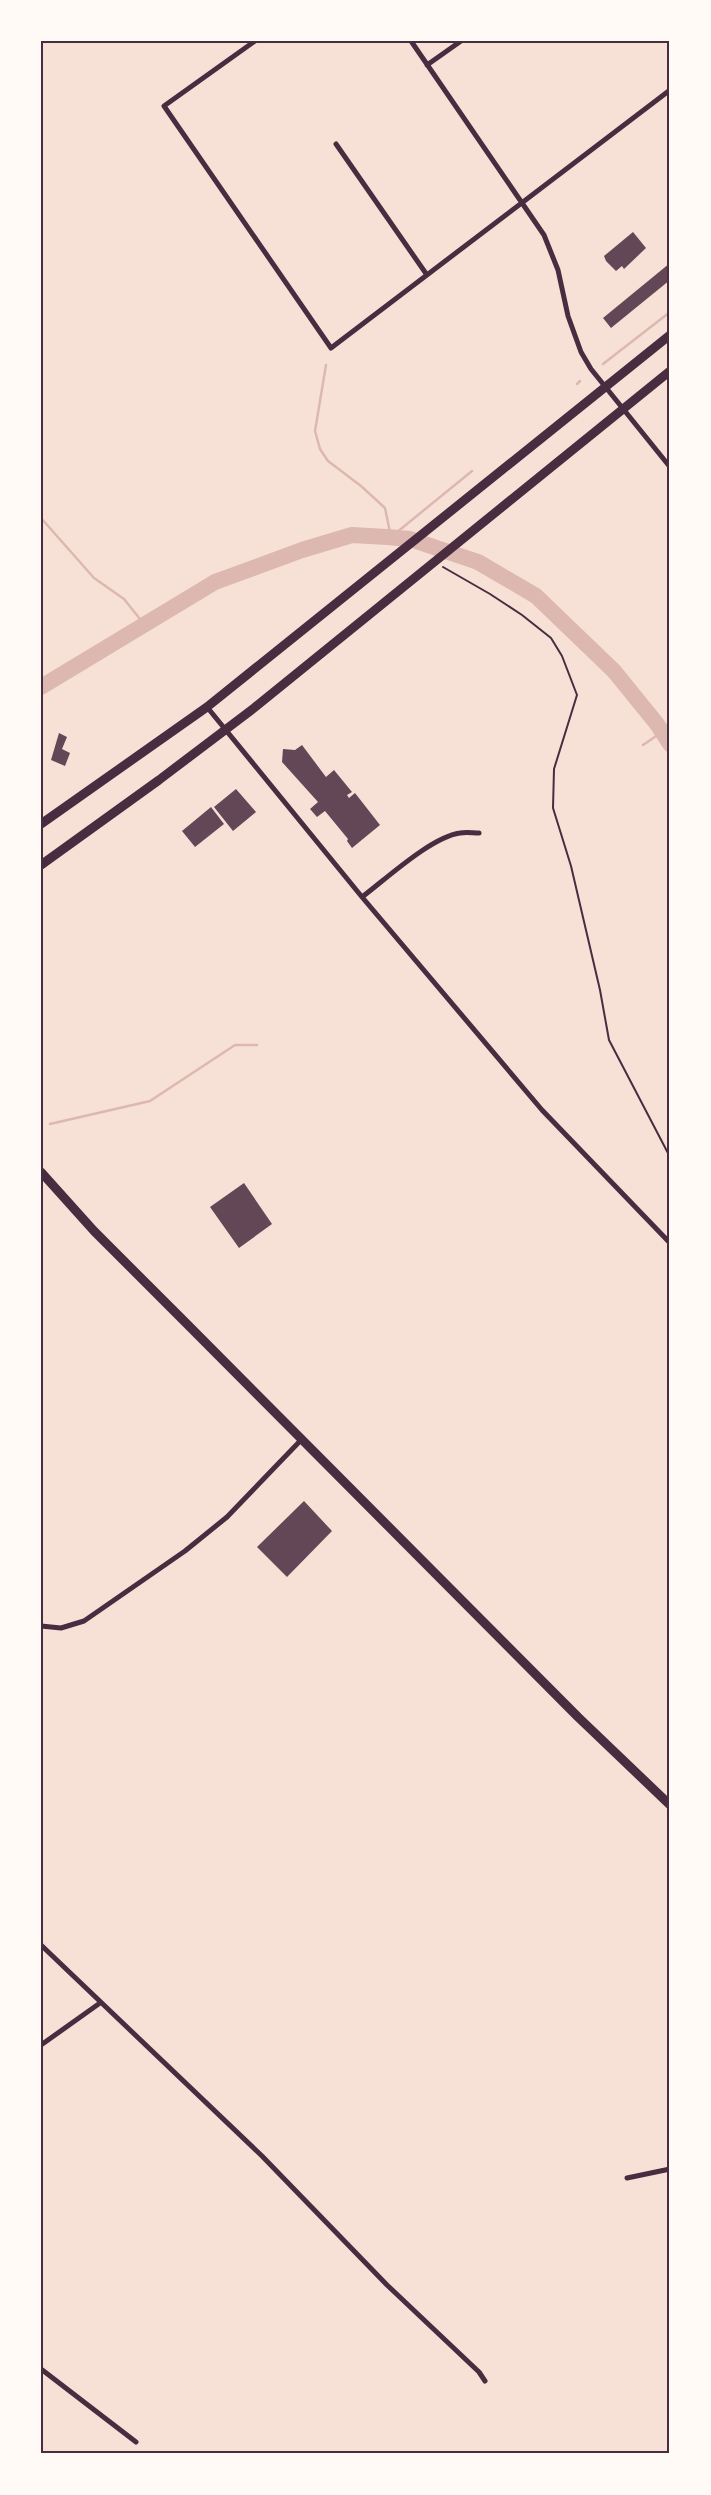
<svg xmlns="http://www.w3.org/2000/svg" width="711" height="2495" font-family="Mulish,sans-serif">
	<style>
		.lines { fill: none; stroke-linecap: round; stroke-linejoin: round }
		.stream { stroke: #dcb8b0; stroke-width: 2.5 }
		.river { stroke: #dcb8b0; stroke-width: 16 }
		.building { fill: #644757 }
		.path { stroke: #4a2c40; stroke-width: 2 }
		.minor { stroke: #4a2c40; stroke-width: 5 }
		.primary { stroke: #4a2c40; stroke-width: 9 }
		.neatline { fill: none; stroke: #4a2c40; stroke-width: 2 }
	</style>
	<rect width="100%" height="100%" fill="#f7e1d7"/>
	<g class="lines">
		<path class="stream" d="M603,364l67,-52
			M326,365l-11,66 5,18 8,12 33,25 24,22 6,29 81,-66
			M577,384l3,-3
			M41,518l53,60 30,21 20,25
			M643,745l19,-13
			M50,1124l100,-23 85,-56h22"/>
		<path class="river" d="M41,687l174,-105 87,-32 50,-15 35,2 23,2 68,23 58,34 78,75 43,53 13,20"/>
	</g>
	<path class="building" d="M633,232l13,16 -22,21 -2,-3 -6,5 -10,-10 -2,-5z
		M670,263v17l-59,48 -8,-10z
		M59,733l8,4 -5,12 8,4 -5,13 -14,-6z
		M302,745l24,32 8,-7 18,22 -5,3 2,3 6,-5 25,32 -28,23 -5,-7 1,-2 -23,-28 -8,6 -7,-8 8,-7 -36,-40 1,-13 12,1z
		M236,789l20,23 -23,19 -19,-24z
		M211,807l13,17 -29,23 -13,-16z
		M244,1183l28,41 -33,24 -29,-41z
		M304,1501l28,30 -45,46 -30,-30z"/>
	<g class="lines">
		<path class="path" d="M443,567l47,27 32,21 29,23 11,18 15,39 -23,74 -1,39 18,58 29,124 9,50 61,117"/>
		<path class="minor" d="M255,41l-91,65 167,242 339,-258
			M411,41l133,194 14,35 10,46 13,36 10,17 79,98
			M427,65l34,-24
			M336,144l91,131
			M207,707l155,190 180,213 128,133
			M362,897c24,-18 69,-60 98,-64 6,-1 13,0 19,0
			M41,1626l20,2 23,-7 101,-70 42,-34 75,-78
			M41,1945l221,211 125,129 92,87 6,9
			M41,2045l59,-42
			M627,2178l43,-9
			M41,2369l95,73"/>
		<path class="primary" d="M41,824l166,-117 463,-372
			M41,865l118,-85 95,-72 416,-337
			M41,1172l53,59 92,92 392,394 92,88"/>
	</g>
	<rect width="711" height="2495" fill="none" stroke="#fffaf5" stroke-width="85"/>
	<rect x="42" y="42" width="626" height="2410" class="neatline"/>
</svg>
